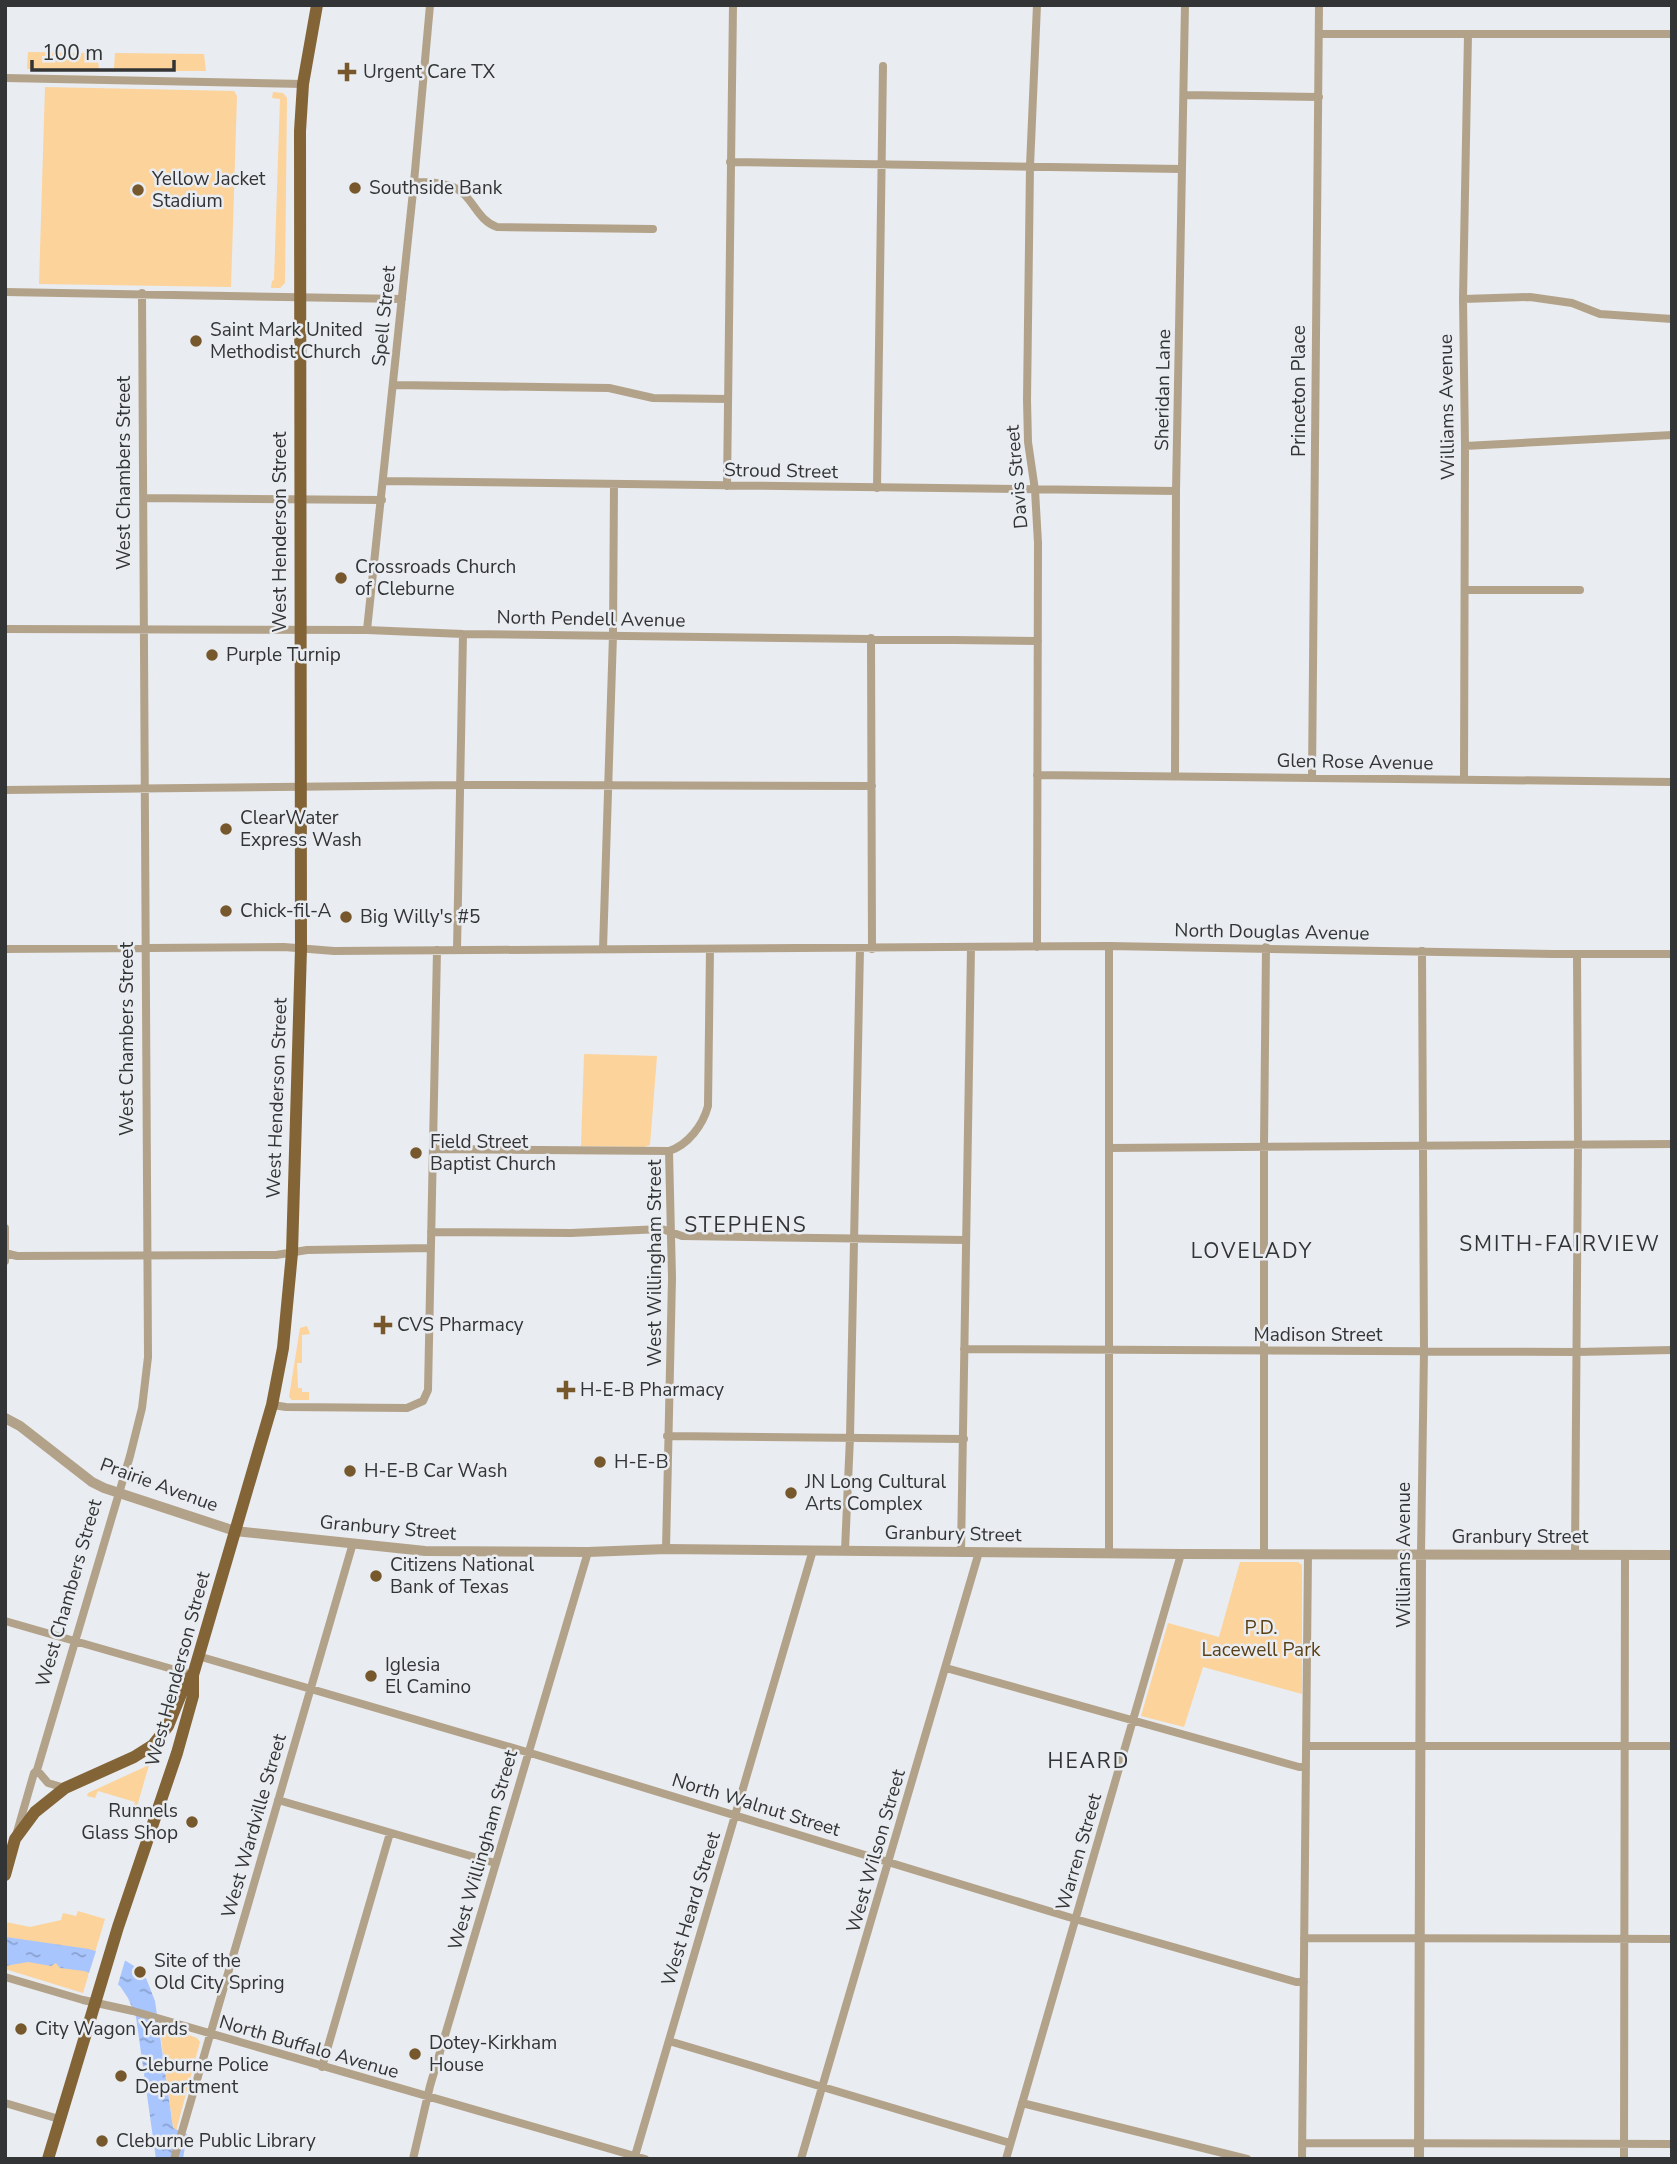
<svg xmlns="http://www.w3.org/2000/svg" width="1677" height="2164" font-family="'Nunito Sans',sans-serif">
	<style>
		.green { fill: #fcd39b }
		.water { fill: url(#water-ripples) }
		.pier { fill: #e9ecf0 }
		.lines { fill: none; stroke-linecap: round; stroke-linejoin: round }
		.minor { stroke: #b3a28a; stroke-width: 8 }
		.tertiary { stroke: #b3a28a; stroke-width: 10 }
		.primary { stroke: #836437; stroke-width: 12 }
		.poi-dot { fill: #76582c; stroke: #e9ecf0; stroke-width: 2.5 }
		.labels { text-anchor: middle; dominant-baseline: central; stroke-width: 5; stroke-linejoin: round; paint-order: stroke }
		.poi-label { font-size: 19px; fill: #333435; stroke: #e9ecf0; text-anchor: start }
		.street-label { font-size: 19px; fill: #333435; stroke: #e9ecf0 }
		.park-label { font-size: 19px; fill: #5c4015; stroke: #e9ecf0 }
		.neighbourhood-label { font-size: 21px; letter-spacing: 2px; fill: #333435; stroke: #e9ecf0 }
	</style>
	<defs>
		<pattern id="water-ripples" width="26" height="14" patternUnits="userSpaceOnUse" patternTransform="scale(1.75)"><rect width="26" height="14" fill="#a8c5fe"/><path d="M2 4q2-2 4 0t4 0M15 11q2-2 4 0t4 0" fill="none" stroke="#89a1ce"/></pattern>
	</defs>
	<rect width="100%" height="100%" fill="#e9ecf0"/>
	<path class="green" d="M28,52l69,1 2,16 -2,2 -70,-2z
		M115,53l89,1 2,17h-90l-2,-3z
		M45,87l189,4 3,5 -6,191 -192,-3z
		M273,92l10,1 4,5 -2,185 -5,5h-9l1,-7 2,-1 6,-181 -8,-1z
		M584,1054l73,2 -7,89 -6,2 -63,-1z
		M307,1326l3,8 -8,1v28h-5l1,25h4v4h7v8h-17l-3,-3 11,-69z
		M1240,1562h58l4,3v129l-99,-27 -19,60 -43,-11 27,-93 51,14z
		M149,1765l-13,45 -3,-1 2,-7 -37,-11 -3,7 -8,-2 1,-3z
		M78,1911l27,8 -22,74 -78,-24 1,-47 24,5 31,-7 2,-7 13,3z
		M159,2024l38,14 3,4 -24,89 -3,-3z"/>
	<path class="water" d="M6,1937l83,12 37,12 8,5 12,12 9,23 18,127 14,6 -4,25h-27l-20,-142 -8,-19 -8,-12 -10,-6 -26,-9 -24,-3 -4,-5 -5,3 -23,-4 -23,4z"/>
	<path class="pier" d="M97,1948l29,9 -9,31 -29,-12z"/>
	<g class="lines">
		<path class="minor" d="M1037,5l-7,161 -3,234 1,42 7,48 3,53 -1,404
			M1319,34h353
			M5,78l298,6
			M1184,95l135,2
			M730,162l452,7
			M414,182c13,0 27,0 39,5 20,8 23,33 44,40l156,2
			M5,292l397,7
			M1463,299l67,-2 42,6 28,11 72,5
			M393,385l216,3 44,10 75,1
			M1465,446l207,-11
			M384,481l792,10
			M727,486l6,-481
			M877,488l6,-422
			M144,498l238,2
			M1465,590h115
			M5,629l362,1 96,4 575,7
			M367,630l47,-448 16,-177
			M871,638l1,311
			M1037,775l635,7
			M1175,776l1,-285 9,-486
			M1312,777l7,-772
			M1464,780l1,-334 -2,-147 5,-265
			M5,790l455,-5 412,1
			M1109,946v606
			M5,949l279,-2 50,4 775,-5 444,8h119
			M603,949l10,-314 1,-151
			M457,950l6,-316
			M1109,1148l563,-4
			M433,1149l236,2
			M5,1228v33
			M431,1232l140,1 91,-4 20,7 283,4
			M5,1253l12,3 259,-1 31,-5 124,-2
			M964,1349l613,3 95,-2
			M272,1405l14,2 121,1 16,-7 5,-11 9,-440
			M667,1436l297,3
			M666,1549l6,-271 -3,-127c19,-6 34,-26 39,-45l2,-157
			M845,1550l5,-113 10,-488
			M961,1552l10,-605
			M1264,1554v-408l2,-199
			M1421,1554l3,-203 -2,-400
			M1575,1555l3,-411 -1,-190
			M5,1621l188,54
			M198,1656l339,99 538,164 221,63h8
			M946,1668l353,99h7
			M1306,1746h366
			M37,1770l11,13 17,5
			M278,1800l217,63
			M17,1832l17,-59 3,-3 93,-314 12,-48 6,-51 -6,-1064
			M1304,1938l368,1
			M5,1977l78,23 50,11 512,148
			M669,2041l341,102
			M322,2067l68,-234
			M5,2103l54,16
			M1022,2103l225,56
			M1302,2143l370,1
			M635,2156l178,-606
			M174,2159l179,-616
			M413,2159l17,-73 158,-534
			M801,2159l178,-607
			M1006,2159l175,-605
			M1302,2159l6,-605
			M1624,2159l1,-604"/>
		<path class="tertiary" d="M5,1418l15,8 72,56 12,6 131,43 190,20 163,1 78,-3 515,5 491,1
			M1419,2159l2,-605"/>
		<path class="primary" d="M5,1875l10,-36 20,-27 30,-24 69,-31 19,-12 15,-19 13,-32 11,-19
			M48,2159l70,-232 59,-174 16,-57v-21l79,-270 11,-57 9,-95 9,-304 -1,-818 3,-47 14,-79"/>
	</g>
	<g class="poi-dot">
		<path d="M343.5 61.5h7v7h7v7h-7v7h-7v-7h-7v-7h7z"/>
		<circle cx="355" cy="188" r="7"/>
		<circle cx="138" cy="190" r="7"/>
		<circle cx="196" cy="341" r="7"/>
		<circle cx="341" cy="578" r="7"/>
		<circle cx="212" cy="655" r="7"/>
		<circle cx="226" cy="829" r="7"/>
		<circle cx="226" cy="911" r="7"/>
		<circle cx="346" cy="917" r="7"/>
		<circle cx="416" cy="1153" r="7"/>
		<path d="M379.5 1314.5h7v7h7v7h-7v7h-7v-7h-7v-7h7z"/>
		<path d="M562.5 1379.5h7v7h7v7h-7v7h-7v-7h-7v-7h7z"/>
		<circle cx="600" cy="1462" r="7"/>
		<circle cx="350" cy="1471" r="7"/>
		<circle cx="791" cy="1493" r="7"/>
		<circle cx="376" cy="1576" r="7"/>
		<circle cx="371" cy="1676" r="7"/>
		<circle cx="192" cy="1822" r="7"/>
		<circle cx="140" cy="1972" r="7"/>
		<circle cx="21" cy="2029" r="7"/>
		<circle cx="415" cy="2054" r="7"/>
		<circle cx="121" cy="2076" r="7"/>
		<circle cx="102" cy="2141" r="7"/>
	</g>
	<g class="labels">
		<g class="poi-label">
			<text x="363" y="72">Urgent Care TX</text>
			<text x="152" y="179">Yellow Jacket<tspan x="152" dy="22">Stadium</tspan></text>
			<text x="369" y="188">Southside Bank</text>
			<text x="210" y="330">Saint Mark United<tspan x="210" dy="22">Methodist Church</tspan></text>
			<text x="355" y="567">Crossroads Church<tspan x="355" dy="22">of Cleburne</tspan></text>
			<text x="226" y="655">Purple Turnip</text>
			<text x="240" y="818">ClearWater<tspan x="240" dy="22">Express Wash</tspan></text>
			<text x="240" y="911">Chick-fil-A</text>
			<text x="360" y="917">Big Willy's #5</text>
			<text x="430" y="1142">Field Street<tspan x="430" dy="22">Baptist Church</tspan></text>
			<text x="397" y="1325">CVS Pharmacy</text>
			<text x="580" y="1390">H-E-B Pharmacy</text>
			<text x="614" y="1462">H-E-B</text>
			<text x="364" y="1471">H-E-B Car Wash</text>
			<text x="805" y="1482">JN Long Cultural<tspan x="805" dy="22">Arts Complex</tspan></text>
			<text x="390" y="1565">Citizens National<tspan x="390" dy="22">Bank of Texas</tspan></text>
			<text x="385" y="1665">Iglesia<tspan x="385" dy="22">El Camino</tspan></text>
			<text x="178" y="1811" text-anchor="end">Runnels<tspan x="178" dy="22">Glass Shop</tspan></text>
			<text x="154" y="1961">Site of the<tspan x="154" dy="22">Old City Spring</tspan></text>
			<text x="35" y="2029">City Wagon Yards</text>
			<text x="429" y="2043">Dotey-Kirkham<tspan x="429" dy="22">House</tspan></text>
			<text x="135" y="2065">Cleburne Police<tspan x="135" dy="22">Department</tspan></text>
			<text x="116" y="2141">Cleburne Public Library</text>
		</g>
		<g class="street-label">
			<text transform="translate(384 316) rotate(-84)">Spell Street</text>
			<text transform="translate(1163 390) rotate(-89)">Sheridan Lane</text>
			<text transform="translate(1299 391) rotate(-90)">Princeton Place</text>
			<text transform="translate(1447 407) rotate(-91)">Williams Avenue</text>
			<text transform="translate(781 471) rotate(1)">Stroud Street</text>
			<text transform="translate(124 473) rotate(-90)">West Chambers Street</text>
			<text transform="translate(1017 477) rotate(-95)">Davis Street</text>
			<text transform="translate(280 532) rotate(-90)">West Henderson Street</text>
			<text transform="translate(591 619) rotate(1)">North Pendell Avenue</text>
			<text transform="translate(1355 762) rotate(1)">Glen Rose Avenue</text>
			<text transform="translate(1272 932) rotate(1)">North Douglas Avenue</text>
			<text transform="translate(127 1039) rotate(-90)">West Chambers Street</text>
			<text transform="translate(277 1098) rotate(-88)">West Henderson Street</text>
			<text transform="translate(655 1263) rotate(-90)">West Willingham Street</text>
			<text x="1318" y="1335">Madison Street</text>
			<text transform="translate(159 1485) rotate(20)">Prairie Avenue</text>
			<text transform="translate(388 1528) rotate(5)">Granbury Street</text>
			<text transform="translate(953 1534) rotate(1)">Granbury Street</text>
			<text x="1520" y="1537">Granbury Street</text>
			<text transform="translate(1404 1555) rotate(-90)">Williams Avenue</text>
			<text transform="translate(69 1593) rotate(-74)">West Chambers Street</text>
			<text transform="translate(178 1669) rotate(-75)">West Henderson Street</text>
			<text transform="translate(756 1805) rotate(17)">North Walnut Street</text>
			<text transform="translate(254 1826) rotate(-74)">West Wardville Street</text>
			<text transform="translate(483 1850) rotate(-74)">West Willingham Street</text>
			<text transform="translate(876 1851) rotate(-74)">West Wilson Street</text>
			<text transform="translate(1079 1852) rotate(-74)">Warren Street</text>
			<text transform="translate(691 1909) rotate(-73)">West Heard Street</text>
			<text transform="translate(309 2047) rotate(16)">North Buffalo Avenue</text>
		</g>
		<g class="park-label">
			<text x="1261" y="1628">P.D.<tspan x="1261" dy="22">Lacewell Park</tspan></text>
		</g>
		<g class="neighbourhood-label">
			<text x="746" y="1225">STEPHENS</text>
			<text x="1560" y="1244">SMITH-FAIRVIEW</text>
			<text x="1252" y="1251">LOVELADY</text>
			<text x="1089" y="1761">HEARD</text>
		</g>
	</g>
	<rect width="1677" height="2164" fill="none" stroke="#333435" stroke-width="14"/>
	<path d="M32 60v10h142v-10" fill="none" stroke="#333435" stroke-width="3.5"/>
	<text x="42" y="60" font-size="21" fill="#333435" stroke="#e9ecf0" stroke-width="5" paint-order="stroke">100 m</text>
</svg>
